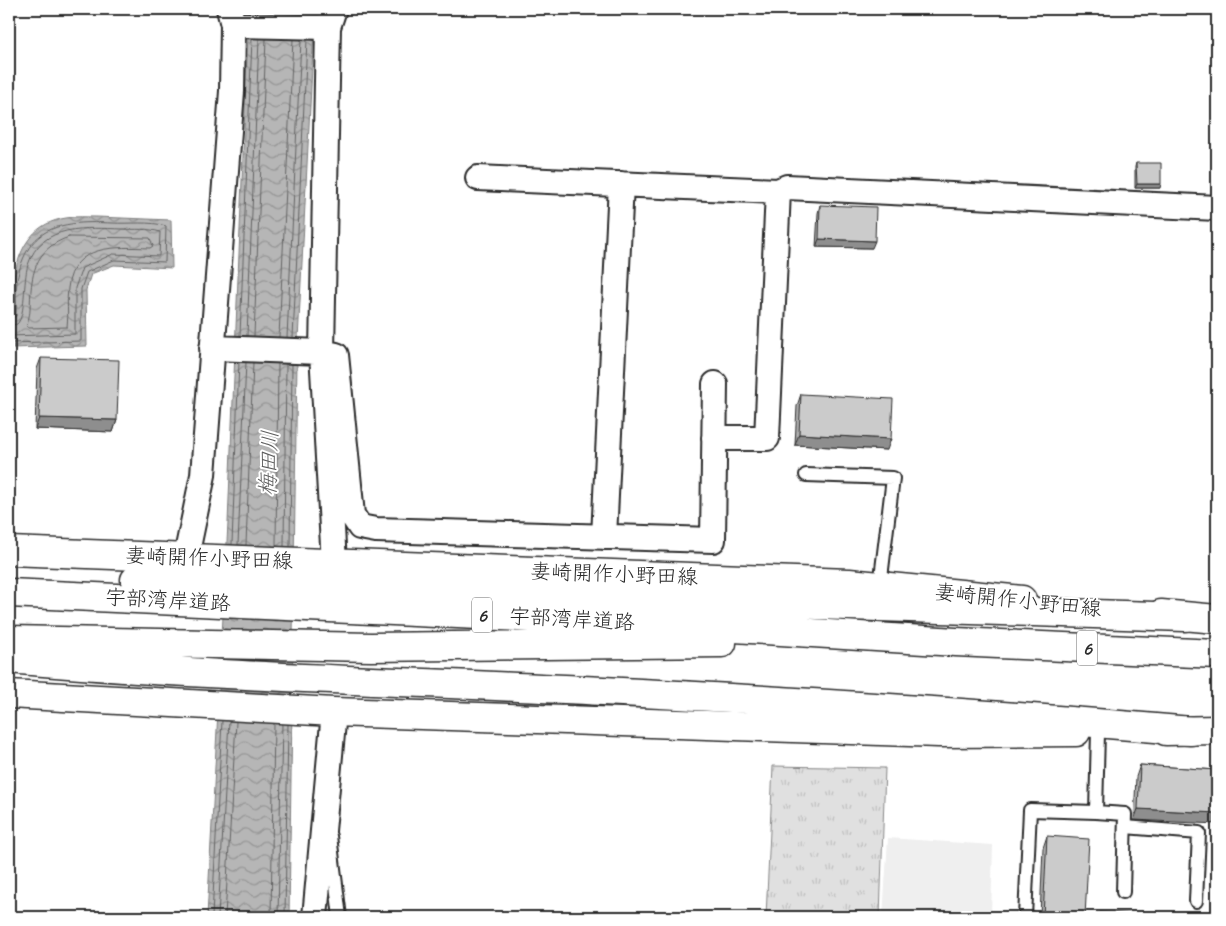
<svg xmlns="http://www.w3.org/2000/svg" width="1226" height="926" font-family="Caveat,'Klee One',sans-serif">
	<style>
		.built { fill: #efefef }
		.grass { fill: url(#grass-tufts); stroke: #868686 }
		.water { fill: url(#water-waves); stroke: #7e7e7e }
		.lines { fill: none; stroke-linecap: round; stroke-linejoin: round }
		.shore { stroke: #636363; stroke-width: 1 }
		.lane-casing { stroke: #2b2b2b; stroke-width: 16 }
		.street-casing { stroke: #2b2b2b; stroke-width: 28 }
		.secondary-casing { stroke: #2b2b2b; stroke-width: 31 }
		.highway-casing { stroke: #2b2b2b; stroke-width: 31 }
		.lane { stroke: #fff; stroke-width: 12 }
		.street { stroke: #fff; stroke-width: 24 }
		.secondary { stroke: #fff; stroke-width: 28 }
		.highway { stroke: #fff; stroke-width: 28 }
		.wall { fill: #afafaf; stroke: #2b2b2b }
		.shaded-wall { fill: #8e8e8e; stroke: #2b2b2b }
		.building { fill: #cbcbcb; stroke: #2b2b2b }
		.labels { text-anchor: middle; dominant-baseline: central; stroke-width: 4; stroke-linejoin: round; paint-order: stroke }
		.shield { fill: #fff; stroke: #6b6b6b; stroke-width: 1 }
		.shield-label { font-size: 20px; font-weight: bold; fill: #2b2b2b }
		.street-label { font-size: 21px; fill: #2b2b2b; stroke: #fff }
		.water-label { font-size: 22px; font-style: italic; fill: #5c5c5c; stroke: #fff }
	</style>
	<defs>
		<pattern id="grass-tufts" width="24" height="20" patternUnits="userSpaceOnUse" patternTransform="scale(1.25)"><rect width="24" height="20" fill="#e0e0e0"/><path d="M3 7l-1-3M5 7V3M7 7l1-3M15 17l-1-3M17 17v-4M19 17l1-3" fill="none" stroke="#c0c0c0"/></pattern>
		<pattern id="water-waves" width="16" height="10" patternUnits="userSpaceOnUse" patternTransform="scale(1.25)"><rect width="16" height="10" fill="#b6b6b6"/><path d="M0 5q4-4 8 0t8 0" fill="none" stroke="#949494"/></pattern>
	</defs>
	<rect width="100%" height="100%" fill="#fff"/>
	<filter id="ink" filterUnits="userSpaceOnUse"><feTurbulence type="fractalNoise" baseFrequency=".02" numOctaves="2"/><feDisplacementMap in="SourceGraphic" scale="10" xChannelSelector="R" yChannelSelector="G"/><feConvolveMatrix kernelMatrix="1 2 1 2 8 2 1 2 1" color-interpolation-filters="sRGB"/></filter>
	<g filter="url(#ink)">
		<path class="built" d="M888,838l105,7 -2,72h-108z"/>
		<path class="grass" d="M773,766l112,2 -5,149h-114z"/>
		<path class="water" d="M249,9h66l-18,351 -8,557h-82l21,-394z
			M97,217l74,3 1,48 -58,-3 -23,9 -5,16 1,56 -77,2c2,-46 -5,-121 56,-130 10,-2 21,-1 31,-1z"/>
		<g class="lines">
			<path class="shore" d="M69,237l81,1 3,8 -3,2c-34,-1 -77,-5 -82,40 -2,13 1,26 -1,39l-39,1c-2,-4 2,-12 2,-18 1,-35 3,-61 39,-73z
				M9,320l7,-4c1,-12 -1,-24 1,-35 10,-57 46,-60 95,-58 16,1 39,-2 54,3l-1,36 -51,-2 -27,12 -6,17v52l-72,2
				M9,326l8,-2c9,-8 6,-44 11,-59 13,-42 59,-37 94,-36 12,1 27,-1 38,3l-1,24 -46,-2 -31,14 -7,20v46l-66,2
				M240,336l12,-297
				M247,336l12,-297
				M254,336l12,-297
				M279,337l14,-298
				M287,338l14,-298
				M293,338l14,-298
				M232,544l7,-182
				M238,545l8,-183
				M246,545l7,-182
				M276,546l2,-182
				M284,546l2,-182
				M290,547l2,-183
				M212,917l10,-196
				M218,917l11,-196
				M225,917l11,-195
				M271,917l3,-193
				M278,917l4,-193
				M285,917l3,-193"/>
			<g class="lane-casing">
				<path id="lane" d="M806,475l87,3 -13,108
					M1096,812l29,2 -2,78
					M1125,827l74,6 -3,68
					M330,836l10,81
					M1025,917l5,-107 66,2 2,-80"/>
			</g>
			<g class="street-casing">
				<path id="street" d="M233,25l95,2
					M478,178l300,13 9,-4 430,21
					M212,348l110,4 14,3 16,160 8,12 16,3 337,10 2,-156
					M714,438h53l11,-247
					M604,537l17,-353
					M186,557l17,-82 29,-384 1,-66 -4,-16
					M334,563l-12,-211 6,-325 6,-18
					M315,917l19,-205"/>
			</g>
			<g class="secondary-casing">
				<path id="secondary" d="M9,551l840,32 173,17
					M1161,614l56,5
					M9,694l325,18 605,21 137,-1
					M1166,731l51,-1"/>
			</g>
			<g class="highway-casing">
				<path id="highway" d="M135,580l144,3 327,15 579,19
					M9,593l660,31 287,18 261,12
					M9,640l362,7 351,-4
					M9,659c198,18 396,22 594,32 197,10 392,23 588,40"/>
			</g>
			<use href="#lane" class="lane"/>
			<use href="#street" class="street"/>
			<use href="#secondary" class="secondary"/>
			<use href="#highway" class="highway"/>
		</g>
		<path class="wall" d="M1136,163l24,25h-25v-21z
			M820,205l52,43 -56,-1 2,-34z
			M41,358l76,62 -4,12 -78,-3 2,-60z
			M801,394l86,56 -92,-5 2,-39z
			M1140,765l77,5 -83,50 2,-43z
			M1047,836l38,81h-45l3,-69z"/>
		<path class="shaded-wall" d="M1137,184h24l-1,4h-25z
			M819,239l56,2 -3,7 -56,-1z
			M39,418l78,2 -4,12 -78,-3z
			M799,434l92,5 -4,11 -92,-5z
			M1138,809l79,4v11l-83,-4z"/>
		<path class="building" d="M1136,163h25v21h-24z
			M820,205l56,2 -1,34 -56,-2z
			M41,358l78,2 -2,60 -78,-2z
			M801,394l92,5 -2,40 -92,-5z
			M1140,765l77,5v43l-79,-4z
			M1047,836l42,3 -4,78h-42z
			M1100,912l61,3v2h-62z"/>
	</g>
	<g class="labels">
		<g class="shield">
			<rect x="472" y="597.5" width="20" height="35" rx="4"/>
			<rect x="1077" y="630.5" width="20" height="35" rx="4"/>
		</g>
		<g class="shield-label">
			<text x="482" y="615">6</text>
			<text x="1087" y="648">6</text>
		</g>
		<g class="street-label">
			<text transform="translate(209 558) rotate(2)">妻崎開作小野田線</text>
			<text transform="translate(614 574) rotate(2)">妻崎開作小野田線</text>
			<text transform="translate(168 600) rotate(3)">宇部湾岸道路</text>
			<text transform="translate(1018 600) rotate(6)">妻崎開作小野田線</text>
			<text transform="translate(572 619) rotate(3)">宇部湾岸道路</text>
		</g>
		<g class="water-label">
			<text transform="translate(269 463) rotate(-88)">梅田川</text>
		</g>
	</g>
	<rect width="1226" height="926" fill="none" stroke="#fff" stroke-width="30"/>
	<rect x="15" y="15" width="1196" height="896" fill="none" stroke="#2b2b2b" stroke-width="2" filter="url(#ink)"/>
</svg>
